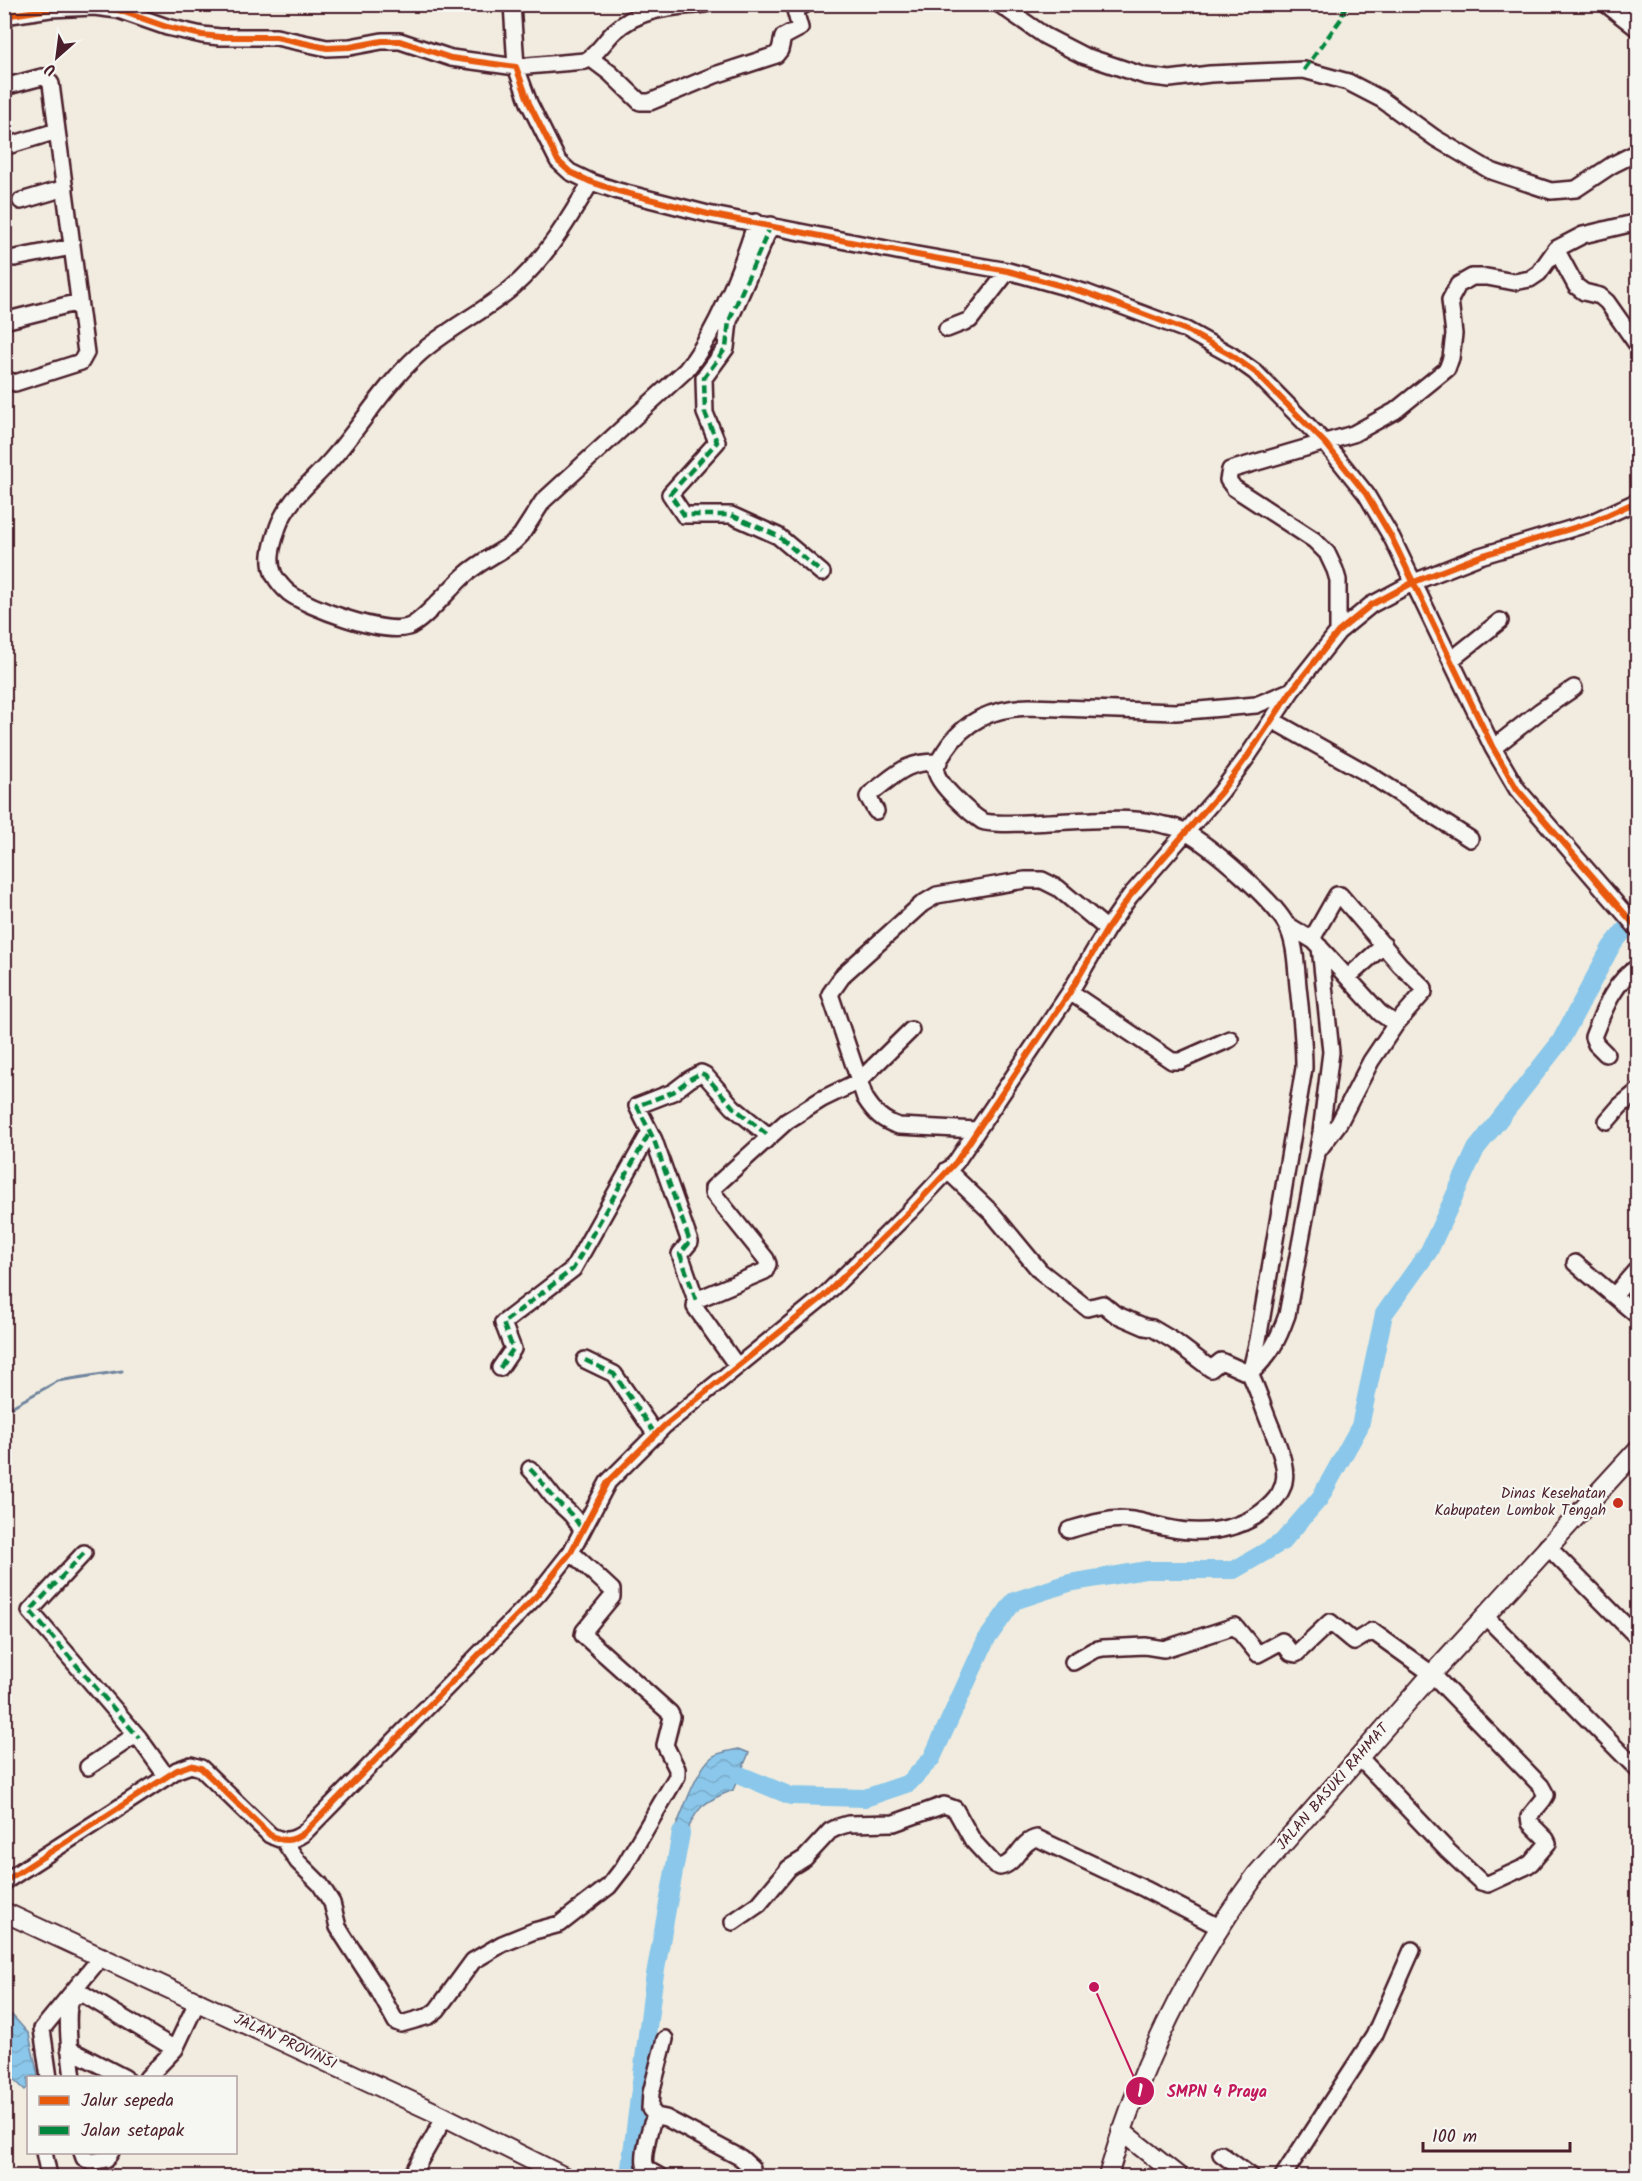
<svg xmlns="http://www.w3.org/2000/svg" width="1642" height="2181" font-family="Kalam,sans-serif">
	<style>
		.water { fill: url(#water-waves); stroke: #70849e; stroke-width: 1.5 }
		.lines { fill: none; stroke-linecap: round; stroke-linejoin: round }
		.stream { stroke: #70849e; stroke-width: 3 }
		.river { stroke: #8ac7ea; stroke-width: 18 }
		.minor-casing { stroke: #4a1f2b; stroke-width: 20 }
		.major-casing { stroke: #4a1f2b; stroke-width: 22 }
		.minor { stroke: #f6f6f2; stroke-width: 15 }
		.major { stroke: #f6f6f2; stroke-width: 18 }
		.quiet { stroke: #00873e; stroke-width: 4.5; stroke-dasharray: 9 4.5; stroke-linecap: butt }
		.cycleway-casing { stroke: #f6f6f2; stroke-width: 10 }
		.cycleway { stroke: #e8590c; stroke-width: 6 }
		.poi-dot { fill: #c8321e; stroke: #f6f6f2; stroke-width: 2 }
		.labels { text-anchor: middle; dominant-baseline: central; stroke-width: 4.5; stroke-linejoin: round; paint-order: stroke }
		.poi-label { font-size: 15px; fill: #4a1f2b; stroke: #f6f6f2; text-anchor: end }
		.street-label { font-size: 15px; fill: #4a1f2b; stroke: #f6f6f2 }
		.leader { fill: none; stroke: #c2185b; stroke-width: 2 }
		.callout-dot { fill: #c2185b; stroke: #f6f6f2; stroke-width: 2 }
		.mark-label { font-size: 18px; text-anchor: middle; font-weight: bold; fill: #fff }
		.callout-label { font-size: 16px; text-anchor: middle; font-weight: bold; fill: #c2185b; stroke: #f6f6f2; stroke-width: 4.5; stroke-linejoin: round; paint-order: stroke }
	</style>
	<defs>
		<pattern id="water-waves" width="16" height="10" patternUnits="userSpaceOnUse" patternTransform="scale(1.5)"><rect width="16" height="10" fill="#8ac7ea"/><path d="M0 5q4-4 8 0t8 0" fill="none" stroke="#79aac9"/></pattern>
	</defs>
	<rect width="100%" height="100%" fill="#f1ecdf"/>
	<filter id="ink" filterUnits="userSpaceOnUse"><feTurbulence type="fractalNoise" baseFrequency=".0167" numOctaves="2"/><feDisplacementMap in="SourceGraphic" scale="12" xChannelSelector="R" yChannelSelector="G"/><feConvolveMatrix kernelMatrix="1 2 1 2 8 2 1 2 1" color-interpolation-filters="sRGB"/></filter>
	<g filter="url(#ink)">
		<path class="water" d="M739,1749l10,4 -16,37c-28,11 -38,17 -47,46l-11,-7c8,-18 22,-61 37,-72 7,-5 18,-6 27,-8z
			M12,2015l17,19 9,42 -10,2v9l-3,3 -20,-19v-53z"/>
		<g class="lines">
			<path class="stream" d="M4,1411l54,-30 64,-10"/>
			<path class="river" d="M740,1775l51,21 74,2 44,-15 23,-25 54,-118 28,-39 55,-18 77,-13h88l48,-28 38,-44 40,-72 24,-112 45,-63 47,-102 84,-107 51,-95 27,-34
				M629,2176l25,-196 27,-147"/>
			<g class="minor-casing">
				<path id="minor" d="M512,4l4,63 69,-6c12,-6 20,-21 30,-30 26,-24 57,-23 90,-27
					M999,4l46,32 37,19 63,21 25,3 40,-5 94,-4 44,12 33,17 54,39 56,33 60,20 25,-2 36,-24 26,-13
					M1606,4l32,25
					M4,16l46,-7 44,-2 24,3 49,17 35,8 18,2h56l51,11 23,-1 32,-6h18l51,17 65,9 13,36 29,58 12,11 21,10 27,9 90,23 209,41 91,16 79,22 99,37 45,25 24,17 71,72 40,50 26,44 101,210 24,41 121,140
					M590,58l20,15 30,29h10l65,-27 61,-20 4,-5 3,-13 17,-9 -5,-18 11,-6
					M4,87l38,-10h4l5,7 35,269 -5,9 -66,21 -11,-4
					M4,147l53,-16
					M591,182c-22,37 -45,76 -78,105 -30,26 -67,42 -96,69 -33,30 -56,70 -86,104 -19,22 -43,39 -53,67 -5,16 -11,32 -4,48 4,7 9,13 15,18 20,15 94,42 119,34 15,-5 43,-40 57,-52 14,-13 33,-21 49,-33l7,-7 22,-34 143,-131c31,-38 55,-101 70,-148
					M21,201l44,-13
					M771,225l-42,96 -3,27 -22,30 1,35 12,29 -47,52 14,21h47l47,21 44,37
					M1556,249l27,-14 55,-13
					M15,258l57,-11
					M4,321l75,-19
					M947,329l23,-9 38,-49
					M1338,632v-52l-3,-10 -8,-17 -13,-13 -80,-52 -6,-8 2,-10 123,-36 42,-23 52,-42 4,-11 3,-24 -4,-34 8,-15 14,-8h15l27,5 16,-3 9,-6 17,-24 20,37 8,6 16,4 7,6 31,44
					M1451,660l49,-39
					M1272,720l98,55 100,64
					M1493,748l47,-37 34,-23
					M876,811l-8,-14 2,-3c26,-19 35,-33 69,-32
					M1286,924l28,17 66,72 16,11 28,-32v-4l-24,-23 -60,-70h-3l-3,5 -22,39
					M1348,977l36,-32
					M1070,992l102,69h8l50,-22
					M1606,1054l-10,-10 -3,-7c10,-25 21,-56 45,-70
					M1607,1121l13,-15 18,-15
					M977,1130l-78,-4c-17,-5 -25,-14 -34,-28l-35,-104 14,-20 78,-70 15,-9 88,-15h17l16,8 49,41
					M1318,1151l21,-28 32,-62 25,-37
					M947,1170l45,43 48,58 47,37 16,-4 12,10 30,13 7,1 22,13 37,28 10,-8 29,13c21,-21 27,-31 37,-59l34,-183 10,-80 -11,-105
					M1575,1263l63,53
					M1614,1296l24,-28
					M696,1300l-16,-46 10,-12 -36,-102 -17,-34 36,-14 17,-13 11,-6 4,2 28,32 37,30
					M585,1360l29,14 42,61
					M737,1366l-42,-59 1,-7 69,-29 3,-7 -2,-5 -53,-66v-5l74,-67 35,-22 37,-18 52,-51
					M500,1368l13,-19 -10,-26 70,-54 77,-137
					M530,1469c9,9 16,19 24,29 12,13 18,14 28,32
					M1069,1530c20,-6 43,-13 63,-10 19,3 39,11 59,11 22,1 46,-3 65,-15 40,-26 31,-48 16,-87 -8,-18 -13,-37 -22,-55l8,-34 46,-272c0,-28 -3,-55 -6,-82 -2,-20 -2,-44 -12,-62 -15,-26 -75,-78 -101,-92 -6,-4 -14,-6 -21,-7 -23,-7 -49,-6 -73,-5 -18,0 -97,7 -109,1 -11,-7 -45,-37 -46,-50 0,-7 5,-14 9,-20 20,-31 48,-43 85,-44l146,5 80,-7 34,-14
					M1547,1546l91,92
					M84,1553l-54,58 109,127
					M1485,1616l153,154
					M1073,1662l21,-12 9,-2 42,-2 19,3 71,-23 23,28 24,-13 9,12 5,1 34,-32 24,20 18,-11 60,43 109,112 5,9 -3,5 -14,17 1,6 16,16 2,4 -17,20 -6,4 -37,17 -7,-2 -33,-31 -89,-94
					M88,1767l43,-29h8l28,39
					M284,1841l14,21 22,22 12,19 6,24 6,10 33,51 19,34 5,2 28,-8 8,-6 36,-49 29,-17 32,-13 26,-7 49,-38 14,-18 54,-92v-7l-12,-24 7,-28 -2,-4 -87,-78 1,-4 28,-34v-7l-41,-38
					M4,1882l173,-112 14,-5 10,3 69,67c13,7 21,7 34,-2l234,-239 33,-42 37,-70 56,-56 159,-129 86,-85 47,-50 114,-170 37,-63 23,-33 91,-104 26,-35 45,-67 46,-58 33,-27 43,-23 66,-26 110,-33 48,-22
					M733,1922l26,-18 30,-36 16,-10 25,-27 8,-4 10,-3 46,-1 50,-18 11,4 18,32 22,24 5,2c17,-3 20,-26 37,-29l108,51 74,38
					M665,2039l-14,54 -1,16 6,7 10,2 75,40 11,10 -1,8
					M69,2049l56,29
					M49,2078l-7,-49 60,-73
					M73,2078c-2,-15 -9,-69 -1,-79 3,-4 7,-4 13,-4l90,54
					M147,2078l28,-29 23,-49
					M656,2116c-6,6 -13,40 -11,48 2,7 9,9 14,12
					M44,2152l5,24
					M82,2152l2,6 7,4 15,-3 5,-7
					M1221,2154l30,22
					M411,2176l34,-59
					M1283,2176l91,-140 38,-86"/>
			</g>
			<g class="major-casing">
				<path id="major" d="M4,1912l441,205 118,59
					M1121,2131l57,45
					M1108,2176c31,-108 81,-210 148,-301l176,-201 206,-225"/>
			</g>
			<use href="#minor" class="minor"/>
			<use href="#major" class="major"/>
			<path class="quiet" d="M1304,70l37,-51 5,-15
				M771,225l-42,96 -3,27 -22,30 1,35 12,29 -47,52 14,21h47l47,21 44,37
				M696,1300l-16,-46 10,-12 -36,-102 -17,-34 36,-14 17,-13 11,-6 4,2 28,32 37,30
				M585,1360l29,14 42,61
				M500,1368l13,-19 -10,-26 70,-54 77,-137
				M530,1469c9,9 16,19 24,29 12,13 18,14 28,32
				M84,1553l-54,58 109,127"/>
			<g class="cycleway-casing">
				<path id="cycleway" d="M4,16l46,-7 44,-2 24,3 49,17 35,8 18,2h56l51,11 23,-1 32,-6h18l51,17 65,9 13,36 29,58 12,11 21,10 27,9 90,23 209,41 91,16 79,22 99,37 45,25 24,17 71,72 40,50 26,44 101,210 24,41 121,140
					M4,1882l173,-112 14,-5 10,3 69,67c13,7 21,7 34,-2l234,-239 33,-42 37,-70 56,-56 159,-129 86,-85 47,-50 114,-170 37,-63 23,-33 91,-104 26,-35 45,-67 46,-58 33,-27 43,-23 66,-26 110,-33 48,-22"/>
			</g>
			<use href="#cycleway" class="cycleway"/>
		</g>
	</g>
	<circle class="poi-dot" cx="1618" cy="1503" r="6"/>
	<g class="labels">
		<g class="poi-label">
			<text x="1606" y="1494">Dinas Kesehatan<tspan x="1606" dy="17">Kabupaten Lombok Tengah</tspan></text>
		</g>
		<g class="street-label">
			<text transform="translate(1333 1787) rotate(-49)">JALAN BASUKI RAHMAT</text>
			<text transform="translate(285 2042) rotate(25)">JALAN PROVINSI</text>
		</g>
	</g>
	<path class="leader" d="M1094 1987L1140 2091"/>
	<g class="callout-dot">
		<circle cx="1094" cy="1987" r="6"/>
		<circle cx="1140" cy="2091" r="15"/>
	</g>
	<g class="mark-label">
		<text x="1140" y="2097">1</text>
	</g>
	<g class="callout-label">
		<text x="1217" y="2097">SMPN 4 Praya</text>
	</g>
	<rect width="1642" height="2181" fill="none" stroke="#f6f6f2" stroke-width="24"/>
	<rect x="12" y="12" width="1618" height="2157" fill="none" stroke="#4a1f2b" stroke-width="2" filter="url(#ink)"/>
	<rect x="27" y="2076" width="210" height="78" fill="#f6f6f2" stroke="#b1a0a2" stroke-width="1.5"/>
	<rect x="39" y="2096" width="30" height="9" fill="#e8590c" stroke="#b1a0a2" stroke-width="1.5"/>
	<text x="81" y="2106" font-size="18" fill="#4a1f2b">Jalur sepeda</text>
	<rect x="39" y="2126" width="30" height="9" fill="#00873e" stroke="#b1a0a2" stroke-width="1.5"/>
	<text x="81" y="2136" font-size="18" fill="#4a1f2b">Jalan setapak</text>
	<g transform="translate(57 57) rotate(208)" stroke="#f6f6f2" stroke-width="4.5" paint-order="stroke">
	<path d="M0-4.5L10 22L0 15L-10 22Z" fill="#4a1f2b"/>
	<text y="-9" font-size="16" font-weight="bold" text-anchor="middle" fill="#4a1f2b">U</text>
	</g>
	<path d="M1423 2142v9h147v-9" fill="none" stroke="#4a1f2b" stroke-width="3"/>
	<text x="1432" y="2142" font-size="18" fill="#4a1f2b" stroke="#f6f6f2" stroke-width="4.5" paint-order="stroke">100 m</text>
</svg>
